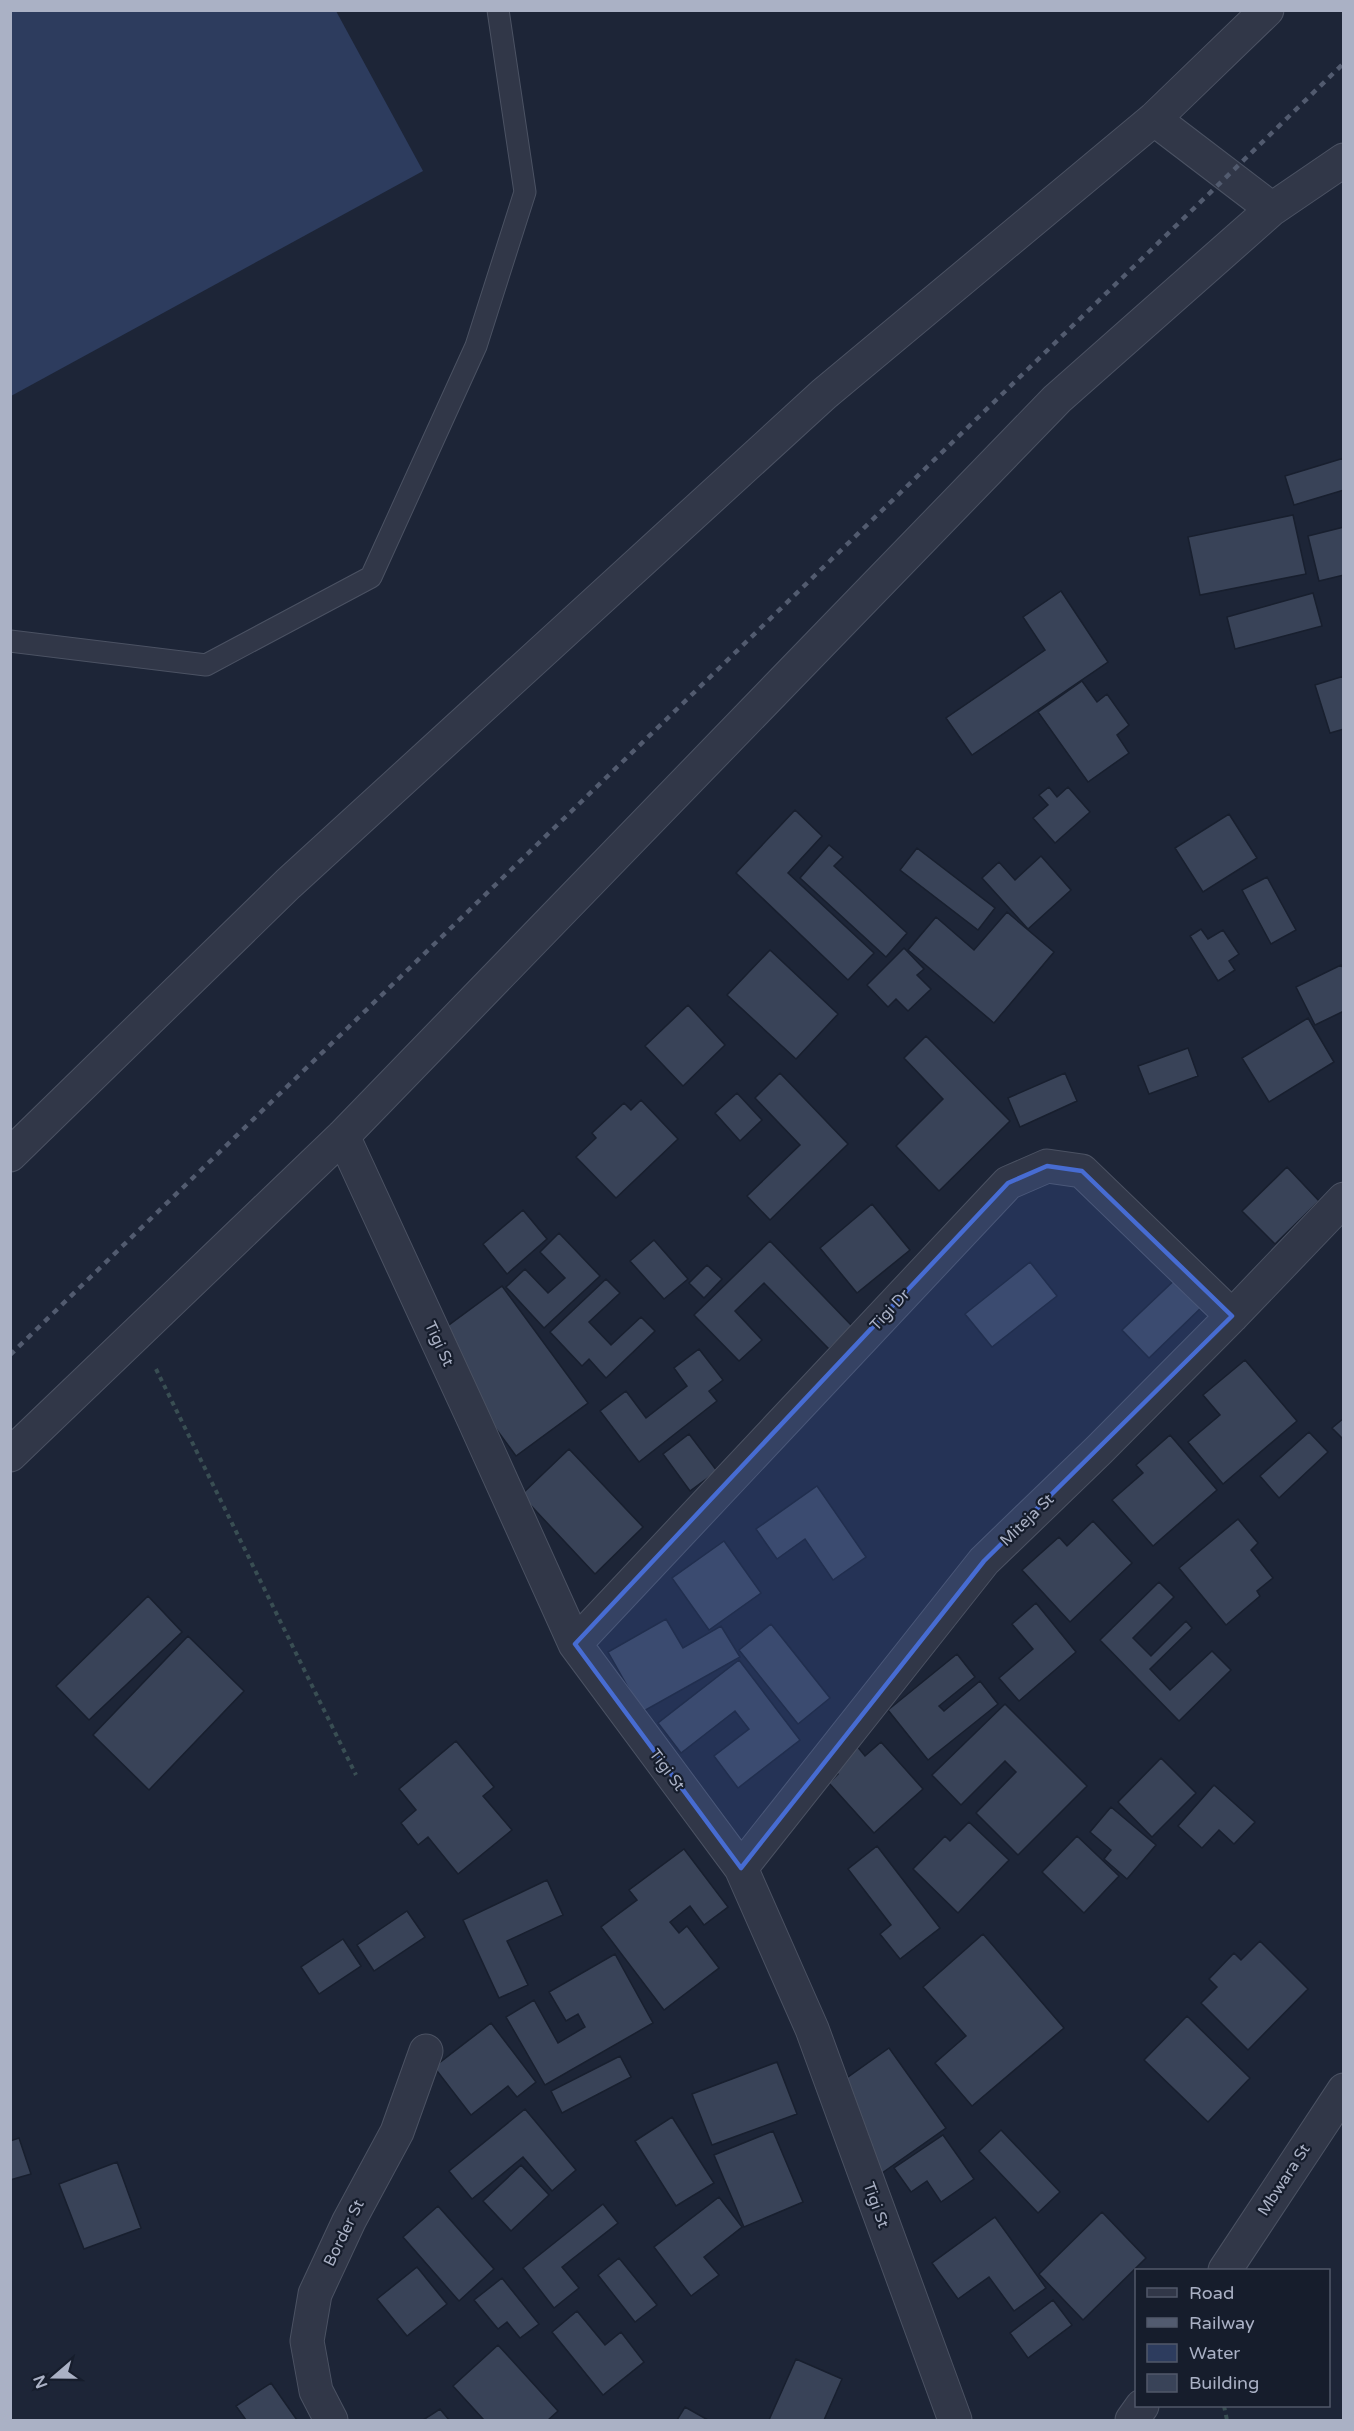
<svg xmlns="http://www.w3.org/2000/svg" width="1354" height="2431" font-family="'Varela Round',sans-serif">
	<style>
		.water { fill: #2d3c5e }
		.building { fill: #394358; stroke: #181f2e; stroke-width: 1.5 }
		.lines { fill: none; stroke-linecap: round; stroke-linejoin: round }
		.lane-casing { stroke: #4b5263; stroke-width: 23 }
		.street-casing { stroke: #4b5263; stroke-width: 35 }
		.path { stroke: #394e53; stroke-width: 4; stroke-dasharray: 4.5 4.5; stroke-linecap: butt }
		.lane { stroke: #313748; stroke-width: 21 }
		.street { stroke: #313748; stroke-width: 33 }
		.rail { stroke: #525b6f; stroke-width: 4.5; stroke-dasharray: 6 6; stroke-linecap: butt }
		.marked { fill: #476cd2; fill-opacity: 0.2; stroke: #476cd2; stroke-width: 4.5; stroke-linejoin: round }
		.labels { text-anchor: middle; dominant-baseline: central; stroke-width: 4.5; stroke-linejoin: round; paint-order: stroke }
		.street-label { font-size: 16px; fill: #aab1c5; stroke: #161d2c }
	</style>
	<rect width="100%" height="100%" fill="#1d2537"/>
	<path class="water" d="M11,10l325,1 87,160 -412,225z"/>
	<path class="building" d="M1344,458v32l-50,15 -9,-29z
		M1293,515l13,59 -106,21 -12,-58z
		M1344,527v48l-25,6 -11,-45z
		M1061,591l47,71 -136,93 -26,-37 99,-68 -22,-33z
		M1313,593l9,33 -87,23 -8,-32z
		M1344,676v53l-14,4 -15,-48z
		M1082,681l15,21 10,-8 22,31 -12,10 12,18 -41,29 -50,-70z
		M1049,787l8,10 11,-10 22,25 -35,31 -22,-25 15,-13 -9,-10z
		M795,810l27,26 -34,37 86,80 -26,27 -112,-107z
		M1229,814l28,44 -54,34 -28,-44z
		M829,845l14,12 -9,9 73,67 -21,24 -86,-79z
		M917,848l78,60 -17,22 -78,-60z
		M1041,856l30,34 -43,39 -46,-51 17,-16 16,18z
		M1267,877l29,53 -25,14 -29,-54z
		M1007,912l47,40 -60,71 -86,-73 28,-33 38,33z
		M1201,929l7,10 15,-9 16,24 -10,7 6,9 -17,11 -28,-45z
		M904,948l20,21 -7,6 14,14 -23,22 -12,-12 -8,8 -21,-22z
		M770,950l68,64 -42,45 -69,-64z
		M1341,965l3,4v42l-29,14 -19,-38z
		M688,1005l37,40 -42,41 -38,-40z
		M1308,1018l26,44 -65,40 -27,-44z
		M926,1036l84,85 -71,70 -43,-45 47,-47 -39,-41z
		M1188,1048l10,28 -49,18 -11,-28z
		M780,1073l68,71 -78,76 -23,-24 53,-51 -45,-47z
		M1065,1073l12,28 -57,26 -12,-29z
		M737,1093l25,27 -22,21 -25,-28z
		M641,1100l37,39 -62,59 -40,-41 20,-19 -4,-5 32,-30 7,7z
		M1287,1167l32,34 -44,43 -33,-33z
		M872,1204l38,46 -53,43 -37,-45z
		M523,1210l24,29 -40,35 -24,-30z
		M559,1233l41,43 -56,52 -38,-41 19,-18 23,24 17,-15 -25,-26z
		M654,1240l34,39 -24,20 -34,-38z
		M770,1241l82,85 -23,23 -65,-66 -29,28 27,29 -23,21 -45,-46z
		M1030,1262l27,34 -65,51 -27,-33z
		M707,1265l15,14 -18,19 -15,-15z
		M1181,1274l26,28 -58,56 -27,-28z
		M606,1279l14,14 -31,29 22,23 30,-28 14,14 -49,47 -17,-19 -7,7 -32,-34z
		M502,1286l86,117 -72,53 -86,-117z
		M699,1349l24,31 -14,11 8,10 -78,61 -39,-51 26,-20 20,27 41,-32 -13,-18z
		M1245,1360l52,61 -74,63 -35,-42 32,-27 -17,-20z
		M1344,1418v22l-12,-12z
		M1309,1432l19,20 -49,46 -19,-22z
		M689,1434l28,37 -27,20 -27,-37z
		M1170,1435l47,55 -64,56 -41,-46 31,-27 -7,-8z
		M569,1449l74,78 -48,47 -74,-79z
		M817,1486l49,71 -33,23 -28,-41 -28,20 -21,-30z
		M1238,1519l20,24 -7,7 22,28 -16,13 3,5 -34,29 -47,-57z
		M1093,1521l39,42 -62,59 -48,-52 37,-33 8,9z
		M724,1541l37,52 -52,37 -37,-52z
		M1159,1582l15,15 -41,41 18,18 35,-35 6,7 -42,41 20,21 42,-39 19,19 -52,51 -79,-81z
		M148,1596l34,36 -93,88 -33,-34z
		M1036,1603l40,49 -57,49 -20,-23 34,-29 -21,-25z
		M666,1619l17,29 38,-22 19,31 -98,55 -34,-60z
		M771,1624l59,74 -32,26 -59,-74z
		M188,1636l56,55 -95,99 -56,-55z
		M957,1654l18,23 -36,29 5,5 36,-30 18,23 -70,56 -40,-50z
		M739,1660l61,80 -62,48 -24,-32 35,-27 -14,-18 -54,42 -23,-30z
		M1005,1704l82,82 -69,69 -42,-42 40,-41 -11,-11 -44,44 -29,-30z
		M851,1739l14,17 16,-14 42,47 -49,44 -45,-50 9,-9 -11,-12z
		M456,1741l38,46 -11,9 29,34 -54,44 -30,-37 -10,8 -17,-22 15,-13 -17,-21z
		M1161,1758l35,35 -44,44 -34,-35z
		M1214,1785l41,37 -21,22 -15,-14 -17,18 -24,-22z
		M1111,1807l45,38 -29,34 -23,-20 7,-9 -21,-18z
		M969,1822l40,38 -51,53 -45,-44 32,-33 5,5z
		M1077,1836l42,40 -35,37 -42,-41z
		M877,1846l63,82 -40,31 -20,-25 11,-9 -43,-56z
		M684,1849l44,58 -24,18 -14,-19 -20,16 9,11 8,-7 32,42 -55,42 -63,-83 36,-27 -8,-10z
		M547,1880l16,35 -56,26 21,44 -29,13 -36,-78z
		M407,1911l18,26 -51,34 -17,-26z
		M983,1934l81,94 -92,78 -37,-43 31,-27 -43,-49z
		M343,1939l18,27 -42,28 -18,-27z
		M1260,1941l48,48 -60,61 -47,-47 16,-16 -8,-8 25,-26 7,7z
		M615,1954l38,69 -108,62 -39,-68 28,-17 24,43 27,-16 -7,-13 -12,7 -17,-29z
		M1187,2016l63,62 -42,44 -64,-62z
		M491,2023l45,59 -19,15 -9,-11 -37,29 -37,-48z
		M889,2048l57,80 -64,45 -24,-32 10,-7 -34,-47z
		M620,2056l11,21 -69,36 -11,-22z
		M777,2062l20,52 -85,31 -20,-51z
		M525,2109l51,61 -24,21 -29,-34 -51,42 -23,-28z
		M672,2117l42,66 -38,23 -41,-65z
		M1001,2130l59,62 -22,21 -59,-62z
		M773,2131l30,71 -59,25 -30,-72z
		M943,2135l31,44 -33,23 -14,-21 -16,11 -17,-24z
		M19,2138l12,36 -21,6v-39z
		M117,2162l24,66 -57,21 -25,-65z
		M521,2165l28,30 -38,36 -28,-30z
		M719,2197l23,30 -38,30 15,18 -28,21 -37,-49z
		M603,2204l15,19 -56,44 17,21 -25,20 -31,-40z
		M438,2206l56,63 -35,32 -56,-64z
		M1102,2212l44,46 -63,62 -44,-46z
		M995,2217l51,71 -32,23 -25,-34 -31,22 -26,-36z
		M619,2258l38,47 -22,17 -37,-47z
		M417,2267l30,37 -40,32 -30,-37z
		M502,2278l37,46 -19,14 -13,-16 -9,7 -24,-29z
		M1053,2300l19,25 -44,33 -18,-25z
		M577,2311l28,34 16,-13 23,30 -41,33 -51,-63z
		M498,2345l60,66 -10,9h-64l-31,-34z
		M796,2359l46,20 -18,41h-55z
		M271,2383l26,37h-51l-10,-14z
		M685,2407l23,13h-31z
		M440,2409l9,11h-26z"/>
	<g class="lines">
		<g class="lane-casing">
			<path id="lane" d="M10,641l196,24 165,-88 105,-231 49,-154 -27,-182"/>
		</g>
		<g class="street-casing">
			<path id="street" d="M1154,119l118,90
				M343,1136l130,282 102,226 166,224 71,161 143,391
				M10,1155l278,-271 536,-490 330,-275 113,-109
				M10,1455l333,-319 714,-737 215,-190 72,-49
				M575,1644l433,-461 39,-17 35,5 150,145
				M741,1868l243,-307 115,-111 133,-134 112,-117
				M1225,2270l119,-180
				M331,2420l-15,-29 -9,-50 8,-47 34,-73 48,-89 29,-81
				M1132,2420l10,-14"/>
		</g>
		<path class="path" d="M156,1369l200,406
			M1224,2406l3,14"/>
		<use href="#lane" class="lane"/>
		<use href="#street" class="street"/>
		<path class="rail" d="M10,1355l1334,-1292"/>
	</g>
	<path class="marked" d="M1047,1166l35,5 150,145 -248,245 -243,307 -166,-224 433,-461z"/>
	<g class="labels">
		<g class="street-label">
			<text transform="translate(890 1310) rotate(-47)">Tigi Dr</text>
			<text transform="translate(439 1344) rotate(65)">Tigi St</text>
			<text transform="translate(1027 1520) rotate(-44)">Miteja St</text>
			<text transform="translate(667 1770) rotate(53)">Tigi St</text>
			<text transform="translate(1284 2180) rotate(-57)">Mbwara St</text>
			<text transform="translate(876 2205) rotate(70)">Tigi St</text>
			<text transform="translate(344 2233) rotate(-64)">Border St</text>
		</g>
	</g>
	<rect width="1354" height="2431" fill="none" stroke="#aab1c5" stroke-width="24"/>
	<rect x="1135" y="2269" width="195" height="138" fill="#161d2c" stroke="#515869" stroke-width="1.5"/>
	<rect x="1147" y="2288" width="30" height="9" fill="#313748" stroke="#515869" stroke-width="1.5"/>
	<text x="1189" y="2299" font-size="18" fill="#aab1c5">Road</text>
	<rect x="1147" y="2318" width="30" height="9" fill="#525b6f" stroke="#515869" stroke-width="1.5"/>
	<text x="1189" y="2329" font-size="18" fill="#aab1c5">Railway</text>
	<rect x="1147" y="2344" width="30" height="18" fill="#2d3c5e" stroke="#515869" stroke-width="1.5"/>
	<text x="1189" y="2359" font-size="18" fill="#aab1c5">Water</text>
	<rect x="1147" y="2374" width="30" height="18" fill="#394358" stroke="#515869" stroke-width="1.5"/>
	<text x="1189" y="2389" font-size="18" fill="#aab1c5">Building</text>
	<g transform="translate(54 2377) rotate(250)" stroke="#161d2c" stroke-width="4.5" paint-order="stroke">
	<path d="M0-4.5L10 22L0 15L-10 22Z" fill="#aab1c5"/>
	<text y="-9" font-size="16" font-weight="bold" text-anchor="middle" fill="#aab1c5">N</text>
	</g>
</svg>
